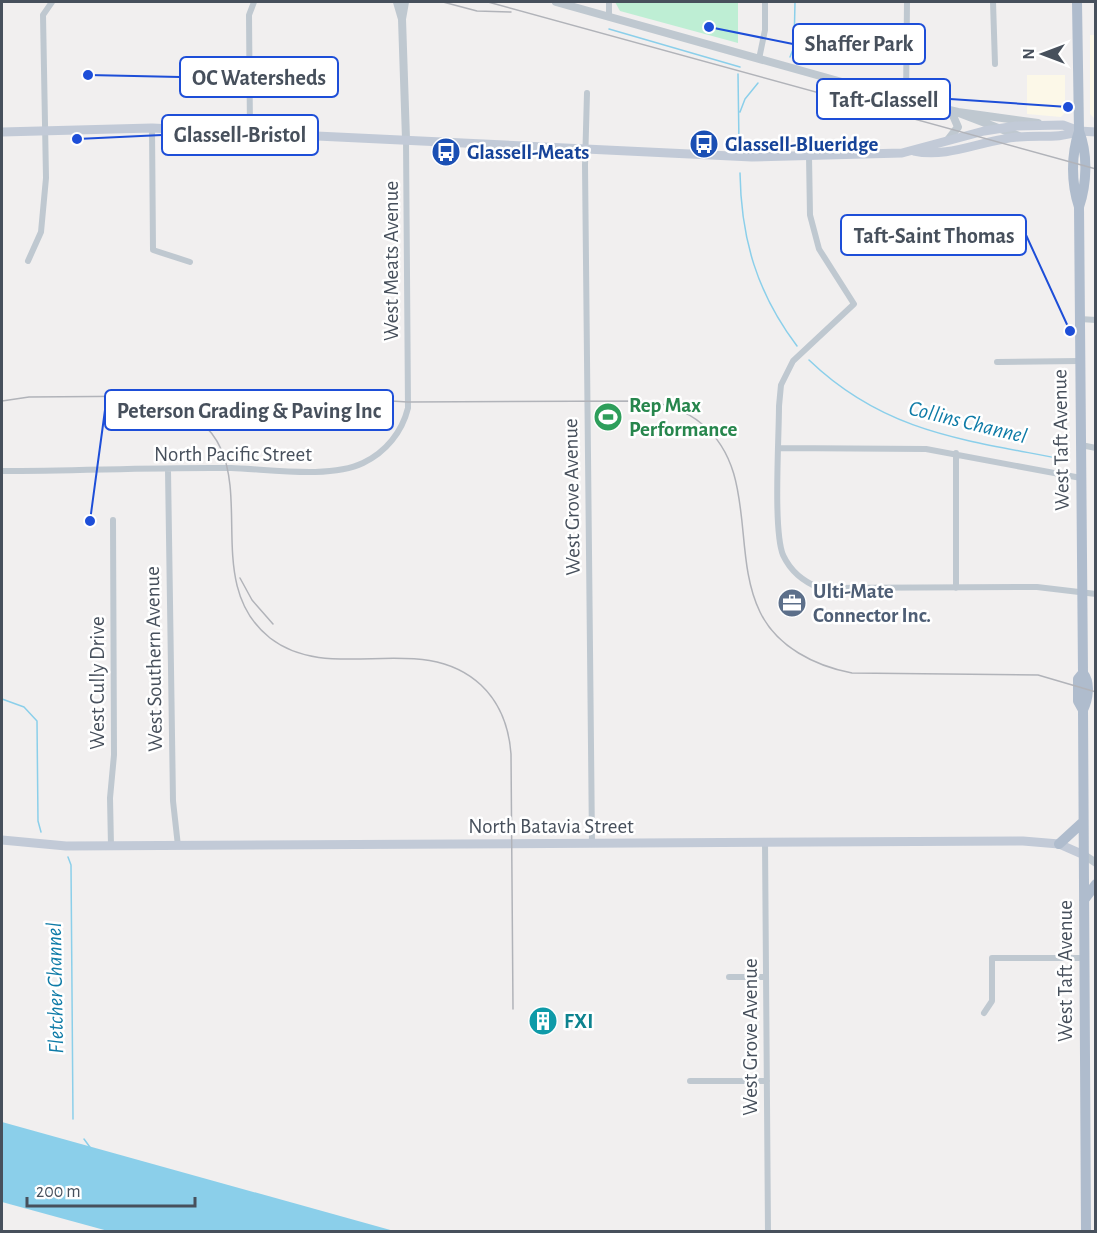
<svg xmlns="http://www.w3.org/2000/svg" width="1097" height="1233" font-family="'Alegreya Sans',sans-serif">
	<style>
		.commercial { fill: #fcf8e8 }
		.green { fill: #beeed4 }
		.water { fill: #8bcfea }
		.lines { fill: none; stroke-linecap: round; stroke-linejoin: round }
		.stream { stroke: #8bcfea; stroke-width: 1.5 }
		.minor { stroke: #bfc8d0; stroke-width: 6 }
		.tertiary { stroke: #bfc8d0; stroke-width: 8 }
		.secondary { stroke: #c2cad7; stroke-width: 9 }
		.primary { stroke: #afbccd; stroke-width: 10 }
		.rail { stroke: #b1b3b9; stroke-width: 1.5 }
		.labels { text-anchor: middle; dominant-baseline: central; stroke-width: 5; stroke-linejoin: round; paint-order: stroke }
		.transit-label { font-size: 21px; font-weight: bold; fill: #164399; stroke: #fff; text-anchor: start }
		.street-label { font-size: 21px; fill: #47505c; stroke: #fff }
		.leisure-label { font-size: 21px; font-weight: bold; fill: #27864d; stroke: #fff; text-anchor: start }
		.service-label { font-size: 21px; font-weight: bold; fill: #4e5e75; stroke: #fff; text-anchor: start }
		.culture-label { font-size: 21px; font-weight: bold; fill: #0d838f; stroke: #fff; text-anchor: start }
		.water-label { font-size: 22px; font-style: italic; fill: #0e7ba7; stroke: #fff }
		.leader { fill: none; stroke: #1d4ed8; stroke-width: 2 }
		.callout-dot { fill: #1d4ed8; stroke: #fff; stroke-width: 2 }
		.callout { fill: #fff; stroke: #1d4ed8; stroke-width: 2 }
		.callout-label { font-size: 22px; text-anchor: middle; font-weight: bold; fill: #47505c }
	</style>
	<rect width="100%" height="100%" fill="#f1efef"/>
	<path class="commercial" d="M1090,35h5v84l-5,-5z
		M1027,75h38v38l-4,4 -34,-3z"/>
	<path class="green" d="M615,2h123v41l-118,-32z"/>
	<path class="water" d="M2,1122l392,109h-286l-106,-29z"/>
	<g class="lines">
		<path class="stream" d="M609,29l131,38
			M790,57l4,-10 1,-45
			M738,74l1,71
			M740,112l5,-13 13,-16
			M740,173c1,66 17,120 57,173
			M809,360c77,74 158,80 258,100
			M1095,466h1
			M2,699l22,8 13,14 1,100 3,11
			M68,857l3,8 2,254
			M84,1139l8,11"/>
		<path class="minor" d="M993,2l2,62
			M609,16v-14
			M759,59l6,-29v-28
			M587,93l-2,72 7,678
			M906,100l1,-98
			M152,128l1,122 37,12
			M250,132l-1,-117 5,-13
			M809,156l1,59 9,34 35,55 -61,57 -12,24 -2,21c0,32 -6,124 4,149 8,17 20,26 36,33l218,-1 59,7
			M28,261l13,-29 5,-54 -3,-163 9,-13
			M1080,319l16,1
			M997,362l83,-1
			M1081,445l15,3
			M779,448l147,1 155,29
			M956,453v135
			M168,470l5,331 5,45
			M2,471c76,0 153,-4 229,-3 37,1 99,11 132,-5 23,-11 39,-31 45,-55l-2,-269
			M765,842l3,390
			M111,846l-1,-48 4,-43 -1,-235
			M729,977h37
			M984,1013l8,-12v-43h92
			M690,1081h77"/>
		<path class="tertiary" d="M397,2l5,17 4,120
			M556,2l350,98 52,12 80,11
			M402,19l3,-17
			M959,113l60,23
			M948,140l10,-13 -7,-16
			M1084,855l12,8"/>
		<path class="secondary" d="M2,132l150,-4 600,29 150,-4 82,-22 32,-5 47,-1 16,6 17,1
			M914,151c34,8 71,-12 105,-14 21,-2 40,2 60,-6
			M2,840l64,6 957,-5 36,3 25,11"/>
		<path class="primary" d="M1077,2l2,129c-8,24 -8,52 0,76
			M1079,131c9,23 8,52 0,76l4,466c8,10 5,26 0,37l3,522
			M1083,710l-5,-9v-22l5,-6
			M1059,844l24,-22
			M1084,900l12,-16"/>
		<path class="rail" d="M443,2l34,9 34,1
			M488,2l608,167
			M156,400c133,36 30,172 114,238 62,48 151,-9 211,47 19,18 28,42 30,69l2,255
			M2,401l27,-4 258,-2 121,7 235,-1c22,2 41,8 59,23 56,46 29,129 58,188 17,35 55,54 92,61l186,2 58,17
			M240,578l12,22 21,24"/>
	</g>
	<defs>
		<g id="bus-disc" transform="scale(1.5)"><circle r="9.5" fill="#1a4fb4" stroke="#fff"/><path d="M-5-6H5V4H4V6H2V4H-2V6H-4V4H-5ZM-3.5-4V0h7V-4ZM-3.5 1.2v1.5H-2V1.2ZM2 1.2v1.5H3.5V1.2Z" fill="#fff"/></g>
		<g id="stadium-disc" transform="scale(1.5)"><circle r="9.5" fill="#2e9e5b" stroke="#fff"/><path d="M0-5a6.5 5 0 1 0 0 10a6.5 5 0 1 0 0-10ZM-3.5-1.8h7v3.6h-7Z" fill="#fff"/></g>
		<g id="office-disc" transform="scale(1.5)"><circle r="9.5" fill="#5c6f8a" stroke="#fff"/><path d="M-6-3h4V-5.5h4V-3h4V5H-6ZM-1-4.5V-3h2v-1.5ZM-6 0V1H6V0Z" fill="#fff"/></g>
		<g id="building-disc" transform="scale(1.5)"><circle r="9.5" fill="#0f9aa8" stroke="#fff"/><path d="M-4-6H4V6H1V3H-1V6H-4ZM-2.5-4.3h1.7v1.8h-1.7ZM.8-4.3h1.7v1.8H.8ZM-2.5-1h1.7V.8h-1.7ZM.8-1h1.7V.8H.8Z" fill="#fff"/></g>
	</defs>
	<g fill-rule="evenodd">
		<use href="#bus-disc" x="704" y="144"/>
		<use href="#bus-disc" x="446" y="152"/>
		<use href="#stadium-disc" x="608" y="417"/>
		<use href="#office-disc" x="792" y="603"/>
		<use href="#building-disc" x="543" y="1021"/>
	</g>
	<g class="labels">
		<g class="transit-label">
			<text x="725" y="144">Glassell-Blueridge</text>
			<text x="467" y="152">Glassell-Meats</text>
		</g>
		<g class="street-label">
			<text transform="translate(391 261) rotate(-90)">West Meats Avenue</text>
			<text transform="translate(1061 440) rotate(-91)">West Taft Avenue</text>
			<text x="233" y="454">North Pacific Street</text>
			<text transform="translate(572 497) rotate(-91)">West Grove Avenue</text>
			<text transform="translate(154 659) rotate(-91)">West Southern Avenue</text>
			<text transform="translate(97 683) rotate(-90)">West Cully Drive</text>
			<text x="551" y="826">North Batavia Street</text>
			<text transform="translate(1065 971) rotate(-90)">West Taft Avenue</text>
			<text transform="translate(750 1037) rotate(-90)">West Grove Avenue</text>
		</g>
		<g class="leisure-label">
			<text x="629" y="405">Rep Max<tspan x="629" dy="24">Performance</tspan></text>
		</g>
		<g class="service-label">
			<text x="813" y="591">Ulti-Mate<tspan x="813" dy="24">Connector Inc.</tspan></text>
		</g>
		<g class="culture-label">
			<text x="564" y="1021">FXI</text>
		</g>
		<g class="water-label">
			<text transform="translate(968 422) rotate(14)">Collins Channel</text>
			<text transform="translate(55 988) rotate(-91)">Fletcher Channel</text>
		</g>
	</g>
	<path class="leader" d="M709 27L793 44M88 75L180 77M1068 107L950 99M77 139L162 135M1070 331L1026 235M90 521L105 410"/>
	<g class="callout-dot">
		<circle cx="709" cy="27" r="6"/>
		<circle cx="88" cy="75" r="6"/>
		<circle cx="1068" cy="107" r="6"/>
		<circle cx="77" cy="139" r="6"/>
		<circle cx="1070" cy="331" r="6"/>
		<circle cx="90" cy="521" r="6"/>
	</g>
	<g class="callout">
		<rect x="793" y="24" width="132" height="40" rx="6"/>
		<rect x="180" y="57" width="158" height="40" rx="6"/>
		<rect x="817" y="79" width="133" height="40" rx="6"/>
		<rect x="162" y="115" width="156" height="40" rx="6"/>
		<rect x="841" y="215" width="185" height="40" rx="6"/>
		<rect x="105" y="390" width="288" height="40" rx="6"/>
	</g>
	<g class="callout-label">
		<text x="859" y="51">Shaffer Park</text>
		<text x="259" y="85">OC Watersheds</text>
		<text x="884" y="107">Taft-Glassell</text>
		<text x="240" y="142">Glassell-Bristol</text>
		<text x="934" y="243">Taft-Saint Thomas</text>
		<text x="249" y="418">Peterson Grading &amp; Paving Inc</text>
	</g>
	<rect width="1097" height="1233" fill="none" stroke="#47505c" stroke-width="6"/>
	<g transform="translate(1043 54) rotate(270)" stroke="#ffffff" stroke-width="4.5" paint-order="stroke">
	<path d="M0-4.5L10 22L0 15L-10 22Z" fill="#47505c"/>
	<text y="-9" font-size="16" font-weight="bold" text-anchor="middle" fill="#47505c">N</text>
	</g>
	<path d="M27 1197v9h168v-9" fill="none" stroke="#47505c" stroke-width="3"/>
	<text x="36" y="1197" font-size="18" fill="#47505c" stroke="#ffffff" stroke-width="4.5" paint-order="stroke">200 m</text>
</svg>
